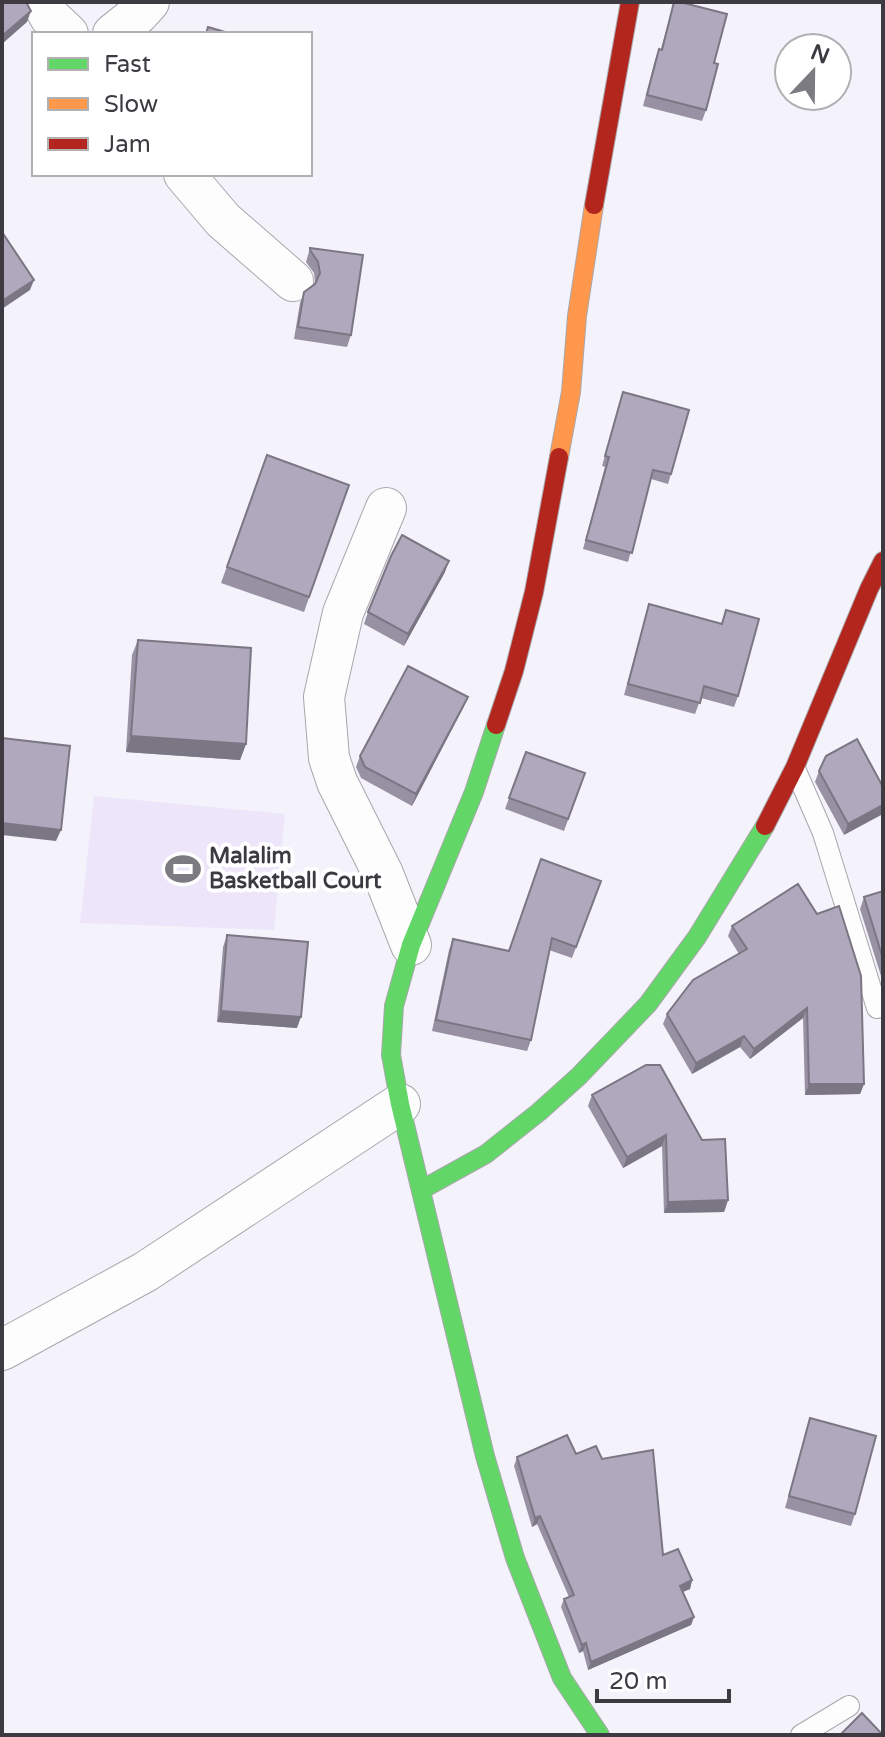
<svg xmlns="http://www.w3.org/2000/svg" width="885" height="1737" font-family="'Varela Round',sans-serif">
	<style>
		.green { fill: #ede6fb }
		.lines { fill: none; stroke-linecap: round; stroke-linejoin: round }
		.lane-casing { stroke: #a8a7ac; stroke-width: 22 }
		.street-casing { stroke: #a8a7ac; stroke-width: 42 }
		.fast-casing { stroke: #a8a7ac; stroke-width: 20 }
		.slow-casing { stroke: #a8a7ac; stroke-width: 20 }
		.jam-casing { stroke: #a8a7ac; stroke-width: 20 }
		.lane { stroke: #fdfdfe; stroke-width: 20 }
		.street { stroke: #fdfdfe; stroke-width: 40 }
		.fast { stroke: #63d668; stroke-width: 18 }
		.slow { stroke: #ff974d; stroke-width: 18 }
		.jam { stroke: #b3261e; stroke-width: 18 }
		.wall { fill: #9791a3 }
		.shaded-wall { fill: #7b7684 }
		.building { fill: #b0a9bd; stroke: #7b7684; stroke-width: 2 }
		.labels { text-anchor: middle; dominant-baseline: central; stroke-width: 8; stroke-linejoin: round; paint-order: stroke }
		.poi-label { font-size: 22px; font-weight: bold; fill: #3d3b41; stroke: #fff; text-anchor: start }
	</style>
	<rect width="100%" height="100%" fill="#f4f2fa"/>
	<path class="green" d="M94,796l191,18 -11,116 -194,-7z"/>
	<g class="lines">
		<g class="lane-casing">
			<path id="lane" d="M796,771l27,62 54,175
				M801,1735l48,-29"/>
		</g>
		<g class="street-casing">
			<path id="street" d="M42,2l8,15 18,17
				M113,34l25,-20 11,-12
				M184,174l39,46 70,61
				M386,508l-43,105 -19,84 5,61 8,24 46,92 28,71
				M2,1350l143,-78 255,-168"/>
		</g>
		<g class="fast-casing">
			<path id="fast" d="M496,725l-22,67 -63,153 -17,61 -3,49 9,49 85,352 30,102 47,120 38,57
				M421,1190l65,-36 53,-42 40,-36 69,-72 49,-67 68,-111"/>
		</g>
		<g class="slow-casing">
			<path id="slow" d="M559,457l12,-65 6,-76 17,-111"/>
		</g>
		<g class="jam-casing">
			<path id="jam" d="M594,205l36,-203
				M496,725l18,-54 20,-79 25,-135
				M765,826l30,-59 74,-178 14,-28"/>
		</g>
		<use href="#lane" class="lane"/>
		<use href="#street" class="street"/>
		<use href="#fast" class="fast"/>
		<use href="#slow" class="slow"/>
		<use href="#jam" class="jam"/>
	</g>
	<path class="wall" d="M674,2l40,61 -8,47 -4,11 -59,-15 12,-46 4,-11h2z
		M310,248l53,7 -12,80 -4,12 -53,-8 6,-36 4,-11 11,-9 -1,-10 -8,-11z
		M623,392l48,82 -3,10 -17,-5 -23,83 -45,-13 22,-82 -3,-1z
		M267,455l82,30 -45,127 -83,-29z
		M445,572l-41,74 -40,-22 4,-12z
		M649,604l72,20 5,-14 12,86 -4,11 -33,-9 -6,16 -71,-19z
		M138,640l108,104 -6,16 -114,-8 6,-97z
		M468,697l-5,11 -51,98 -51,-28 -5,-11 4,-11z
		M526,752l59,21 -21,58 -59,-22z
		M819,771l64,16 -39,48 -29,-53z
		M601,881l-29,77 -23,-8 -18,90 -4,11 -95,-20 17,-81 4,-11 55,12z
		M798,884l66,200 -4,10 -55,1 -2,-77 -53,41 -10,-12 -48,27 -29,-50 4,-10 72,-60 -11,-18 4,-10z
		M883,891v85h-2l-21,-67 4,-12z
		M227,935l70,93 -80,-6 6,-75z
		M646,1065l82,135 -4,12 -60,1 -2,-67 -39,22 -35,-62 4,-11z
		M810,1418l45,96 -4,12 -66,-18z
		M576,1454l26,5 61,96 29,25 -2,9 -7,3 11,25 -3,8 -103,45 -5,-19 -4,2 -18,-46 3,-8 5,-2 -32,-73 -5,3 -18,-61 3,-9z"/>
	<path class="shaded-wall" d="M31,11l-4,11 -25,22v-8z
		M34,280l-4,10 -28,19v-8z
		M449,561l-4,11 -41,74 4,-12z
		M468,697l-5,11 -51,98 4,-12z
		M131,736l115,8 -6,16 -114,-8z
		M883,805v9l-39,21 4,-11z
		M2,823l59,7 -5,11 -54,-6z
		M807,1008l-4,10 -53,41 4,-10z
		M221,1011l80,6 -4,11 -80,-6z
		M744,1036l-4,11 -48,27 4,-11z
		M809,1084h55l-4,10 -55,1z
		M666,1135l-4,11 -39,22 4,-11z
		M728,1200l-4,12 -60,1 4,-11z
		M540,1516l-3,8 -5,3 3,-9z
		M692,1580l-2,9 -13,5 3,-8z
		M694,1617l-3,8 -103,45 3,-8z
		M586,1643l-3,8 -4,2 3,-8z"/>
	<path class="building" d="M2,2h24l5,9 -29,25z
		M674,2h6l47,12 -13,49 4,1 -12,46 -59,-15 12,-46 3,1z
		M208,27l24,7h-26z
		M2,232l32,48 -32,21z
		M310,248l53,7 -12,80 -53,-8 6,-35 11,-8 5,-11 -2,-11 -8,-12z
		M623,392l66,18 -18,64 -18,-4 -21,83 -46,-13 23,-83 -4,-1z
		M267,455l82,30 -40,112 -82,-30z
		M402,535l47,26 -41,73 -40,-22 23,-56z
		M649,604l73,20 4,-14 33,9 -21,77 -34,-10 -4,17 -72,-19z
		M138,640l113,8 -5,96 -115,-8z
		M408,666l60,31 -52,97 -51,-27 -5,-11z
		M2,738l68,8 -9,84 -59,-7z
		M857,739l26,48v18l-35,19 -29,-53 7,-15z
		M526,752l59,21 -17,46 -59,-21z
		M541,859l60,22 -25,66 -24,-9 -21,102 -95,-20 17,-81 56,12z
		M798,884l19,30 22,-8 22,70 3,108h-55l-2,-76 -53,41 -10,-13 -48,27 -29,-49 26,-34 54,-31 -15,-23z
		M883,891v68l-19,-62z
		M227,935l81,7 -7,75 -80,-6z
		M646,1065h14l42,75 23,-1 3,61 -60,2 -2,-67 -39,22 -35,-62z
		M810,1418l66,18 -21,78 -66,-18z
		M567,1435l9,19 20,-8 6,13 51,-9 10,105 15,-6 14,31 -12,6 14,31 -103,45 -5,-19 -4,2 -18,-46 10,-4 -34,-79 -5,2 -18,-61z
		M862,1713l21,22h-43z"/>
	<defs>
		<g id="stadium-bare" transform="scale(2.76)"><path d="M0-5a6.5 5 0 1 0 0 10a6.5 5 0 1 0 0-10ZM-3.5-1.8h7v3.6h-7Z" fill="#7d7b82" stroke="#fff" stroke-width="2.5" paint-order="stroke"/></g>
	</defs>
	<g fill-rule="evenodd">
		<use href="#stadium-bare" x="183" y="869"/>
	</g>
	<g class="labels">
		<g class="poi-label">
			<text x="209" y="856">Malalim<tspan x="209" dy="25">Basketball Court</tspan></text>
		</g>
	</g>
	<rect width="885" height="1737" fill="none" stroke="#3d3b41" stroke-width="8"/>
	<rect x="32" y="32" width="280" height="144" fill="#ffffff" stroke="#b1b1b3" stroke-width="2"/>
	<rect x="48" y="58" width="40" height="12" fill="#63d668" stroke="#b1b1b3" stroke-width="2"/>
	<text x="104" y="72" font-size="24" fill="#3d3b41">Fast</text>
	<rect x="48" y="98" width="40" height="12" fill="#ff974d" stroke="#b1b1b3" stroke-width="2"/>
	<text x="104" y="112" font-size="24" fill="#3d3b41">Slow</text>
	<rect x="48" y="138" width="40" height="12" fill="#b3261e" stroke="#b1b1b3" stroke-width="2"/>
	<text x="104" y="152" font-size="24" fill="#3d3b41">Jam</text>
	<g transform="translate(813 72) rotate(22)"><circle r="38" fill="#ffffff" stroke="#b1b1b3" stroke-width="2"/>
	<path d="M0-6L14 30L0 20L-14 30Z" fill="#7d7b82"/>
	<text y="-12" font-size="22" font-weight="bold" text-anchor="middle" fill="#3d3b41">N</text>
	</g>
	<path d="M597 1689v12h132v-12" fill="none" stroke="#3d3b41" stroke-width="4"/>
	<text x="609" y="1689" font-size="24" fill="#3d3b41" stroke="#ffffff" stroke-width="6" paint-order="stroke">20 m</text>
</svg>
